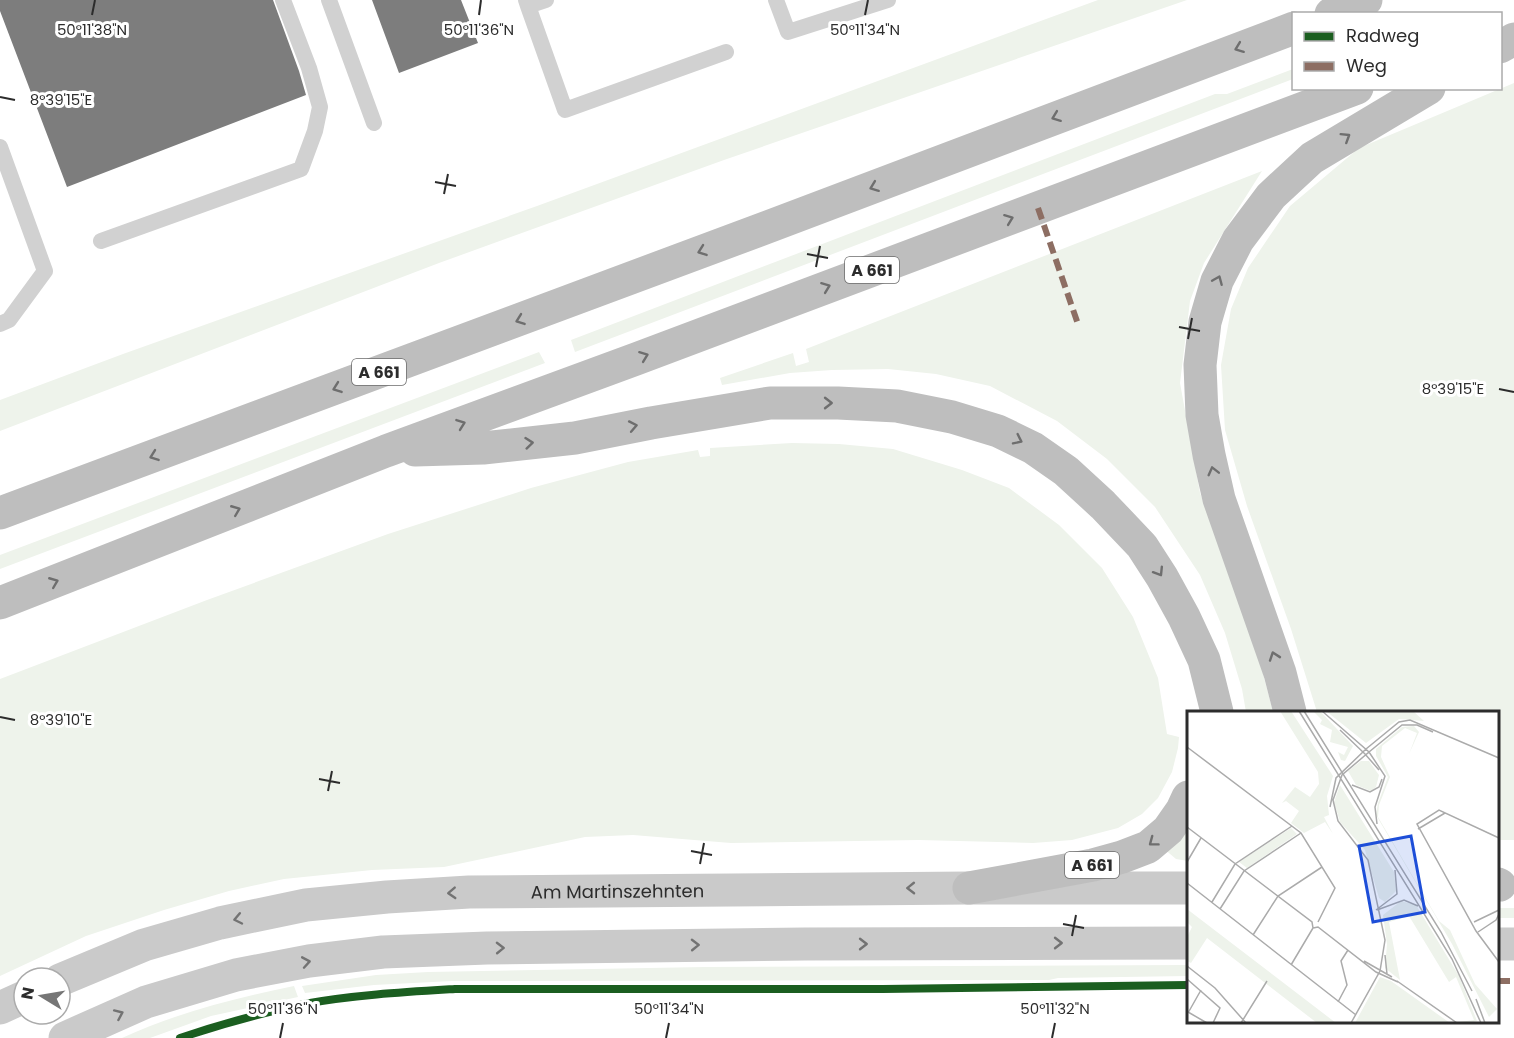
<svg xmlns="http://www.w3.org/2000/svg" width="1514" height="1038" font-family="Poppins,sans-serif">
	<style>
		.green { fill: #eef3eb }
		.building { fill: #7d7d7d }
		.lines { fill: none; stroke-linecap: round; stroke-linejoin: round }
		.lane { stroke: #d1d1d1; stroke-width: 16 }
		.secondary { stroke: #cacaca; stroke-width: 33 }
		.highway { stroke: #bebebe; stroke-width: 33 }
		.quiet { stroke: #8d6e63; stroke-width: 6; stroke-dasharray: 12 6; stroke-linecap: butt }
		.cycleway-casing { stroke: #fff; stroke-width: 11 }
		.cycleway { stroke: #1b5e20; stroke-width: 8 }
		.oneway { stroke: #6e6e6e }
		.oneway2 { stroke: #737373 }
		.ticks { fill: none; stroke: #2c2c2c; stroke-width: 2 }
		.labels { text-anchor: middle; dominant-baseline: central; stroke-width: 6; stroke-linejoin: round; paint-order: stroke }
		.shield { fill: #fff; stroke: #6b6b6b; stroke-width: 1.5 }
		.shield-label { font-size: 16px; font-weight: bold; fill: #2c2c2c }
		.street-label { font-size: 18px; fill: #2c2c2c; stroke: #fff }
		.inset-road { fill: none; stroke: #ababab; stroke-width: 1.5 }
		.view { fill: #1d4ed8; fill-opacity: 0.15; stroke: #1d4ed8; stroke-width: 3 }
		.inset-edge { fill: none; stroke: #2c2c2c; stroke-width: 3 }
		.ticks-label { font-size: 15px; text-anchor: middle; fill: #2c2c2c; stroke: #fff; stroke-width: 6; stroke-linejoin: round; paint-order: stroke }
	</style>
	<rect width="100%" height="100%" fill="#fff"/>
	<path class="green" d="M1098,0h89l-463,160 -285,103 -439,168v-31l123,-46 414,-148z
		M1293,69v10l-718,273 -4,-12 644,-246h12z
		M1514,83v757h-16v-128h-181l-26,-83 -44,-123 -22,-76 -4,-65 10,-56 17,-41 42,-62 69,-58z
		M1262,171l-58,92 -14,38 -10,82 20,110 53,142 20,77h-27l-4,-23 -17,-56 -25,-58 -45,-68 -48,-48 -50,-38 -67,-35 -54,-12 -48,-5 -56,1 -42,3 -68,12 -2,-7 73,-25 3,13 13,-4 -3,-13z
		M539,352l6,11 -545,206v-14z
		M792,443l47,1 54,5 69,21 47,18 50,37 43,43 31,49 25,61 9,56 12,3 -1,11 -6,24 -14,26 -16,16 -24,14 -46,12 -39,3 -114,-3 -188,3 -98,-8 -48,2 -141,30 -72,3 -88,9 -55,12 -65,19 -78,26 -86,40v-297l207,-79 181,-66 143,-46 97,-26 70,-12 2,7 10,-1v-8z
		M1188,827v34l-12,-2 -13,-11z
		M1498,908h16v10h-16z
		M1188,965v11l-130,2 -9,2 -597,1 -78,4 -69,8 -3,-7 74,-11 52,-3 277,-5z
		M294,986l4,11 -87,19 -61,22h-28c54,-25 113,-40 172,-52z"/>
	<path class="building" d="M0,0h273l26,71 7,24 -239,92 -67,-176z
		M372,0h89l17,43 -79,30z"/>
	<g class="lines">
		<path class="lane" d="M329,0l45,123
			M526,0l2,6 18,-6
			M776,0l12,32 100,-32
			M528,6l37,104 161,-58
			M0,147l45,124 -36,49 -9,4
			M101,241l200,-72 14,-38 5,-24 -11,-39 -26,-68"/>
		<g class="secondary">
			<path d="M1498,944h16"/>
			<path id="s1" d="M60,980l84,-35 76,-22 86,-18 81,-8 82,-5 500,-4h219"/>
			<path d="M0,1008l24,-11"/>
			<path d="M65,1038l81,-36 90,-27 73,-14 74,-9 104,-4 318,-4 383,-1"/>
		</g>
		<path class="highway" d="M1331,14l35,-14
			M1500,47l14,-8
			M415,450l68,-2 92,-10 76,-15 119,-20h68l59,3 55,11 46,14 35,17 33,23 37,34 39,41 20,31 22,40 20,43 13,52
			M0,513l757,-282 537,-203
			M0,603l386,-152 250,-92 721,-271
			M1290,712l-10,-39 -61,-174 -10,-44 -7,-40 -2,-50 5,-43 12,-41 21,-41 33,-44 41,-38 117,-70
			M1498,884l2,1
			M969,888l124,-23 29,-8 26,-10 20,-17 14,-20 6,-13"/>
		<path class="quiet" d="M1038,208l41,119
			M1498,981h16"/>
		<g class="cycleway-casing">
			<path id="cycleway" d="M180,1038c41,-14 82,-25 124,-34 49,-9 102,-12 151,-15h428l305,-4"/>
		</g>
		<use href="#cycleway" class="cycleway"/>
	</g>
	<defs><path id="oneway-chevron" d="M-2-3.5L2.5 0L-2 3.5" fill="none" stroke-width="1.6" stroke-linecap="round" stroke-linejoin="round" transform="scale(1.5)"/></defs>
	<g class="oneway">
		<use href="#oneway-chevron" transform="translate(1239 48) rotate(159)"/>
		<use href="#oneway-chevron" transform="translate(1056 117) rotate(159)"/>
		<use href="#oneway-chevron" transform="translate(1346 137) rotate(-32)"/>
		<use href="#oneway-chevron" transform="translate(874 187) rotate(159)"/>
		<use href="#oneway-chevron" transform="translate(1009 219) rotate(-21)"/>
		<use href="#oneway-chevron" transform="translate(702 251) rotate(160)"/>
		<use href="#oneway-chevron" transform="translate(1218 280) rotate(-67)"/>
		<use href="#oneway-chevron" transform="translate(826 287) rotate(-21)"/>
		<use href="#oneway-chevron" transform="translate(520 320) rotate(160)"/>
		<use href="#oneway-chevron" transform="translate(644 356) rotate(-21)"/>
		<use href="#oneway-chevron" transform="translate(337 388) rotate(160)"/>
		<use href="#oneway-chevron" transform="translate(828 403)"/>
		<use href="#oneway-chevron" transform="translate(461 424) rotate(-20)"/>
		<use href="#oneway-chevron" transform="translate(633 426) rotate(-11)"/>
		<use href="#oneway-chevron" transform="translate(1018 440) rotate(26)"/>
		<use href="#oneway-chevron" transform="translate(529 443) rotate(-6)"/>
		<use href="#oneway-chevron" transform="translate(154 456) rotate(160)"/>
		<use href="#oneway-chevron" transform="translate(1213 471) rotate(-104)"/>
		<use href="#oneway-chevron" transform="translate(236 510) rotate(-22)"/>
		<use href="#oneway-chevron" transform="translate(1159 572) rotate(58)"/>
		<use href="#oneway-chevron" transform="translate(54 582) rotate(-22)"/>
		<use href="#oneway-chevron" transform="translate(1274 656) rotate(-109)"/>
		<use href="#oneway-chevron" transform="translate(1153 842) rotate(143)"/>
	</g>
	<g class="oneway2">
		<use href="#oneway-chevron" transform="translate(911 888) rotate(179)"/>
		<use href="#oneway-chevron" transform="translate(452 893) rotate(177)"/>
		<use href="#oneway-chevron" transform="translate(238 919) rotate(168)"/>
		<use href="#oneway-chevron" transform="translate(1058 943)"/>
		<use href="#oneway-chevron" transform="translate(863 944)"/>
		<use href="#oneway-chevron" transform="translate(695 945) rotate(-1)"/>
		<use href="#oneway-chevron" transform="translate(500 948) rotate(-1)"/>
		<use href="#oneway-chevron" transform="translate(306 962) rotate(-10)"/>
		<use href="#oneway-chevron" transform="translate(119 1014) rotate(-24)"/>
	</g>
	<path class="ticks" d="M92,15l3,-15M479,15l2,-15M865,15l3,-15M0,97l15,3M435,182l21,4M444,194l4,-20M807,254l21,4M816,267l4,-21M1179,327l21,4M1188,339l4,-21M1499,389l15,3M0,717l15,3M319,779l21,4M328,791l4,-20M691,851l21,4M700,864l4,-21M1063,924l21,4M1072,936l4,-21M280,1038l3,-15M666,1038l3,-15M1052,1038l3,-15"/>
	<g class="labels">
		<g class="shield">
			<rect x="845" y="257" width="54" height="26" rx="4.5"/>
			<rect x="352" y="359" width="54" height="26" rx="4.5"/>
			<rect x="1065" y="852" width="54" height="26" rx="4.5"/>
		</g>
		<g class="shield-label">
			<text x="872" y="270">A 661</text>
			<text x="379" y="372">A 661</text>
			<text x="1092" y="865">A 661</text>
		</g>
		<g class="street-label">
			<text stroke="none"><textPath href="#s1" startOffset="570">Am Martinszehnten</textPath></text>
		</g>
	</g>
	<g transform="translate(1187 711)">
		<rect width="312" height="312" fill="#fff"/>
		<path d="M93,0h11l42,65 -6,20 2,19 -5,2 9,17 -8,-12 -21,11 -13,-10 8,-12 -13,-10 -4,2 13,-16 15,10 9,-13 -1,-12zM126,0h7l33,35 -8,15 -4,-1 -3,-8 6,3 4,-8 -18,-5 2,-12 -12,-6 2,-4zM139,0h87l11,10 -25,-2 -33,24zM227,15l5,6 -10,22 8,-21 -12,-5 -23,18 -1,11 9,20 -11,28 -1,12 61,104 11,9 25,54 22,25 -8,8 -37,-73 -76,-129 2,-12 10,-26 -12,-21v-7l26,-22zM174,50h8l10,14 -3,12 -5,4 -15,-6 -8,-14zM153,74l54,87 2,19 -11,11 -6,-4 -14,-48 -25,-28 -6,-20zM104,117l6,6 -50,34 -8,-6zM214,190l15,4 43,71 18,45 -7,2 -11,-1 15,-2 -18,-43 -7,5 -40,-66 -20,6 11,58 -15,-12 2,-24 -4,-29zM0,198l149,114h-19l-110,-85 -16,25 -4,-2v-24l5,-10 -5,-5zM193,266l11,4 59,42h-95z" fill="#eef3eb"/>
		<path class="inset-road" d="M112,0l153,248 29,64M117,0l137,221 31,59M135,0l47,41 -27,23 -9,25 5,21 30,39 17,80 -5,31 -29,52M153,19l25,24M0,36l114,86 34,55 -17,34M179,38l33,-27 11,-2 89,38M182,41l33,-27h15l16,7M182,41l16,24 -10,31 2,17M178,43l14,16M165,74l18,7 9,-5 3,-8M143,96l6,-29 30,-29M0,116l125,95 1,6 5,-1 58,45 22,10M231,118l27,-16M312,127l-60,-28 -22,14 59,107 23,31M0,151l14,-24M0,172l169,132M25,191l23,-38 57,-38M33,198l24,-38 57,-38M189,199l21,-16 -2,-24M190,199l27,-10 14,6M287,211l25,-12M291,221l18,-12 3,-6M66,224l25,-39 44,-29M198,244l2,19M177,250l28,16M104,254l22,-37M0,255l28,22 31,35M0,268l33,29 -7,15M210,270l60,42M289,288l9,24M151,291l9,-17 -6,-24 7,-11M1,301l19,11M1,302l13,-23M54,312l26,-42"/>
		<path class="view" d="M224,125l14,76 -52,10 -14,-76z"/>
		<rect width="312" height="312" class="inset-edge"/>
	</g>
	<g class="ticks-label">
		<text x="92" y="35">50°11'38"N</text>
		<text x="479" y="35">50°11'36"N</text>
		<text x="865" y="35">50°11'34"N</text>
		<text x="61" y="105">8°39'15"E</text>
		<text x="1453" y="394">8°39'15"E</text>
		<text x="61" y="725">8°39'10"E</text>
		<text x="283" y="1014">50°11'36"N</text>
		<text x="669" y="1014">50°11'34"N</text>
		<text x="1055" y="1014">50°11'32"N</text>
	</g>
	<rect x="1292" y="12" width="210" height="78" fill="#ffffff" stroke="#ababab" stroke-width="1.5"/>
	<rect x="1304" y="32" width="30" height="9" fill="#1b5e20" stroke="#ababab" stroke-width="1.5"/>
	<text x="1346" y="42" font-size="18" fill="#2c2c2c">Radweg</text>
	<rect x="1304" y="62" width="30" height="9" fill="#8d6e63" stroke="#ababab" stroke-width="1.5"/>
	<text x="1346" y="72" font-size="18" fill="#2c2c2c">Weg</text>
	<g transform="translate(42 996) rotate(281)"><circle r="28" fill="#ffffff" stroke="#ababab" stroke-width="1.5"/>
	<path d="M0-4.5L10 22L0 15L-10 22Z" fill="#767676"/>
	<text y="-9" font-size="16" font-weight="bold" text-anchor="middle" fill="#2c2c2c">N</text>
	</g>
</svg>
